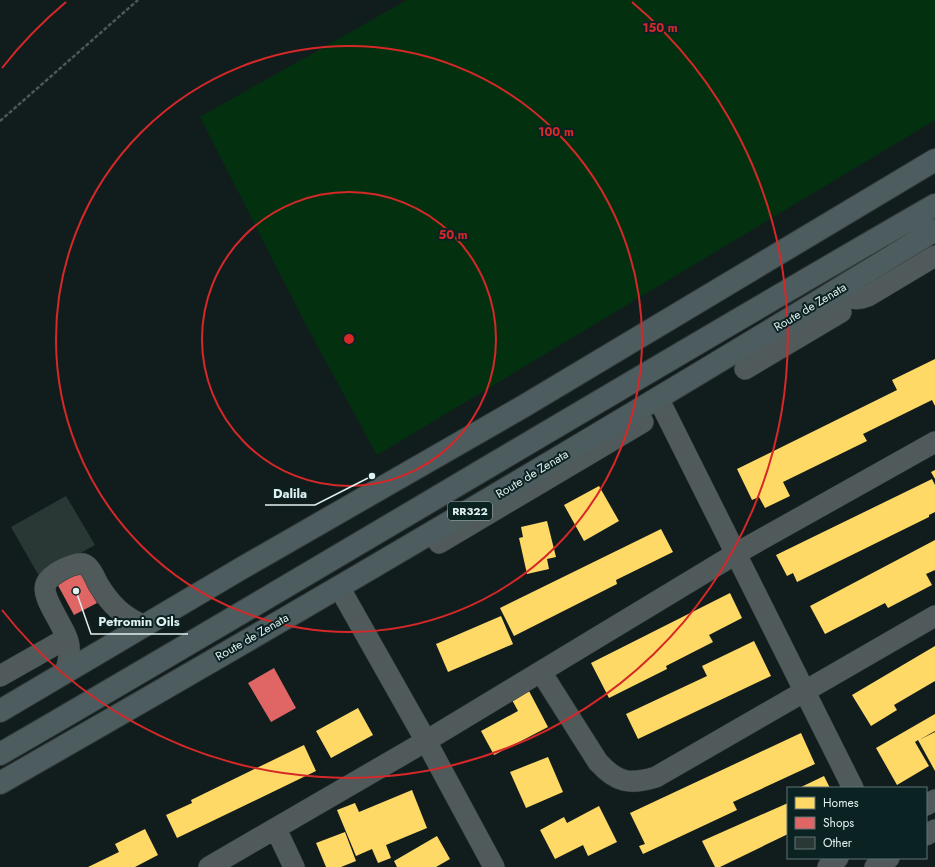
<svg xmlns="http://www.w3.org/2000/svg" width="935" height="867" font-family="Jost,sans-serif">
	<style>
		.green { fill: #03310f }
		.homes { fill: #ffd966 }
		.shops { fill: #e06666 }
		.building { fill: #2a3835 }
		.lines { fill: none; stroke-linecap: round; stroke-linejoin: round }
		.minor-casing { stroke: #313939; stroke-width: 22 }
		.major-casing { stroke: #313939; stroke-width: 24 }
		.path { stroke: #4d5758; stroke-width: 2.5; stroke-dasharray: 4 2; stroke-linecap: butt }
		.minor { stroke: #515a5b; stroke-width: 21 }
		.major { stroke: #4d5c5e; stroke-width: 22 }
		.ring { fill: none; stroke: #d62828; stroke-width: 2 }
		.labels { text-anchor: middle; dominant-baseline: central; stroke-width: 4; stroke-linejoin: round; paint-order: stroke }
		.shield { fill: #0b2223; stroke: #a1b2b2; stroke-width: 1 }
		.shield-label { font-size: 11px; font-weight: bold; fill: #e1eff0 }
		.street-label { font-size: 12px; fill: #e1eff0; stroke: #0b2223 }
		.centre { fill: #d62828; stroke: #0b2223; stroke-width: 2 }
		.ring-label { font-size: 12px; text-anchor: middle; font-weight: bold; fill: #d62828; stroke: #0b2223; stroke-width: 4; stroke-linejoin: round; paint-order: stroke }
		.leader { fill: none; stroke: #e1eff0; stroke-width: 1.5 }
		.callout-dot { fill: #e1eff0; stroke: #0b2223; stroke-width: 1.5 }
		.callout-label { font-size: 13px; text-anchor: middle; font-weight: bold; fill: #e1eff0; stroke: #0b2223; stroke-width: 4; stroke-linejoin: round; paint-order: stroke }
	</style>
	<rect width="100%" height="100%" fill="#111d1d"/>
	<path class="green" d="M407,0h528v120l-558,335 -72,-132 -105,-206z"/>
	<path class="homes" d="M935,359v47l-3,-6 -69,34 4,7 -84,41 7,14 -25,12 -6,-11 -7,3 -15,-31 160,-79 -5,-10z
		M935,470v9l-4,-7z
		M932,479l3,6v27l-6,3v2l-132,65 -4,-9 -6,3 -11,-21z
		M599,486l20,35 -35,20 -20,-36z
		M547,521l9,36 -9,2 2,10 -22,5 -8,-36 4,-1 -2,-10z
		M661,529l12,23 -57,28 1,4 -103,52 -14,-28z
		M935,540v30l-9,4 6,11 -44,23 -3,-5 -60,31 -15,-28z
		M730,593l12,25 -33,17 4,7 -47,24 1,3 -58,29 -18,-35z
		M501,616l12,28 -65,28 -12,-28z
		M754,641l17,35 -133,63 -12,-25 81,-38 -5,-10z
		M935,646v35l-41,24 3,5 -26,16 -19,-31z
		M529,691l19,36 -54,28 -13,-24 37,-20 -6,-11z
		M358,708l15,27 -42,23 -15,-27z
		M935,714v17l-16,9 16,-8v39l-17,-31 -3,2 14,24 -32,19 -21,-37z
		M801,733l14,31 -82,38 4,8 -94,44 -4,-8 6,-2 -15,-31z
		M304,745l12,26 -139,67 -11,-23 26,-12 -1,-3z
		M548,757l15,35 -37,16 -16,-36z
		M824,776l6,12h-31z
		M412,790l15,38 -41,17 5,13 -13,5 -6,-14 -16,7 -19,-46 18,-7 4,9z
		M788,803v31l-68,33h-5l-13,-26z
		M599,806l18,36 -29,14 -5,-11 -28,14 -15,-29 24,-13 3,6z
		M145,829l13,26 -23,12h-47l31,-15 -4,-8z
		M345,832l11,29 -15,6h-15l-10,-24z
		M437,836l13,23 -14,8h-39l-3,-6z"/>
	<path class="shops" d="M77,566l20,37 -23,12 -20,-37z
		M274,668l22,40 -25,14 -23,-39z"/>
	<path class="building" d="M66,496l29,49 -56,31 -28,-49z"/>
	<g class="lines">
		<g class="minor-casing">
			<path id="minor" d="M838,289c8,10 19,12 30,7l67,-40
				M745,369l96,-57
				M658,398l195,390
				M439,543l204,-121
				M339,587l87,154 68,126
				M541,672l57,90c19,21 32,23 58,15l279,-161
				M65,673c3,-9 5,-18 4,-27 -2,-18 -29,-48 -23,-62 4,-10 33,-26 41,-18 5,4 8,12 11,18 12,20 25,33 47,42
				M0,676l67,-38
				M926,805l9,-5
				M276,829l18,38
				M926,835l9,-5
				M209,867l217,-126 311,-188 198,-111
				M828,867l10,-9
				M875,867l14,-9"/>
		</g>
		<g class="major-casing">
			<path id="major" d="M0,711l242,-143 282,-162 411,-246
				M0,754c313,-181 622,-369 935,-549
				M0,783c315,-180 627,-364 935,-553"/>
		</g>
		<path class="path" d="M0,121l138,-121"/>
		<use href="#minor" class="minor"/>
		<use href="#major" class="major"/>
	</g>
	<g class="ring">
		<circle cx="349" cy="339" r="147"/>
		<circle cx="349" cy="339" r="293"/>
		<path d="M2 68A440 440 0 0 1 66 2M632 2A440 440 0 1 1 2 610"/>
	</g>
	<g class="labels">
		<rect class="shield" x="448" y="502" width="44" height="18" rx="3"/>
		<g class="shield-label">
			<text x="470" y="511">RR322</text>
		</g>
		<g class="street-label">
			<text transform="translate(810 307) rotate(-31)">Route de Zenata</text>
			<text transform="translate(532 474) rotate(-31)">Route de Zenata</text>
			<text transform="translate(252 637) rotate(-30)">Route de Zenata</text>
		</g>
	</g>
	<circle cx="349" cy="339" r="6" class="centre"/>
	<g class="ring-label">
		<text x="660" y="32">150 m</text>
		<text x="556" y="136">100 m</text>
		<text x="453" y="239">50 m</text>
	</g>
	<path class="leader" d="M372 476L315 505H265M76 591L91 634H188"/>
	<g class="callout-dot">
		<circle cx="372" cy="476" r="4"/>
		<circle cx="76" cy="591" r="4"/>
	</g>
	<g class="callout-label">
		<text x="290" y="498">Dalila</text>
		<text x="139" y="626">Petromin Oils</text>
	</g>
	<rect x="787" y="787" width="140" height="72" fill="#0b2223" stroke="#617475"/>
	<rect x="795" y="797" width="20" height="12" fill="#ffd966" stroke="#617475"/>
	<text x="823" y="807" font-size="12" fill="#e1eff0">Homes</text>
	<rect x="795" y="817" width="20" height="12" fill="#e06666" stroke="#617475"/>
	<text x="823" y="827" font-size="12" fill="#e1eff0">Shops</text>
	<rect x="795" y="837" width="20" height="12" fill="#2a3835" stroke="#617475"/>
	<text x="823" y="847" font-size="12" fill="#e1eff0">Other</text>
</svg>
